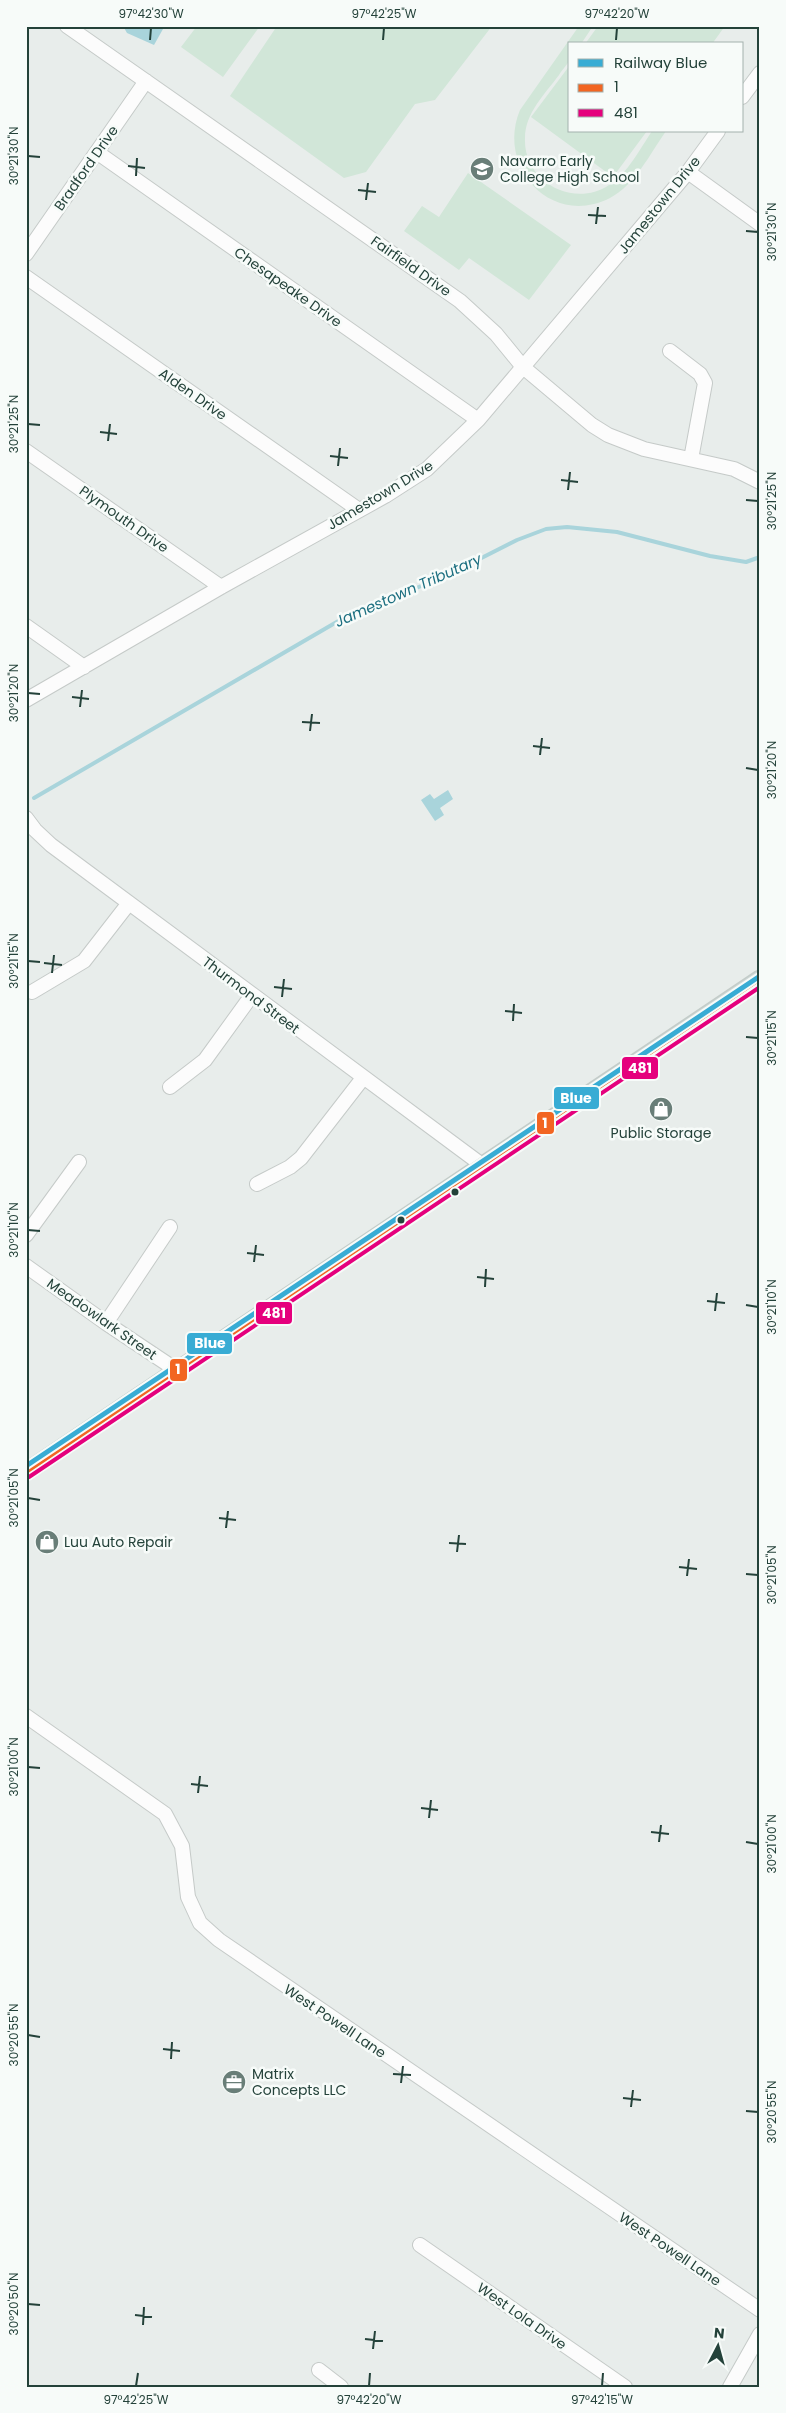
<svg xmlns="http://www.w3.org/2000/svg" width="786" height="2413" font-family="Poppins,sans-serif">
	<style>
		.green { fill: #d1e6d8 }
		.water { fill: #a9d4db }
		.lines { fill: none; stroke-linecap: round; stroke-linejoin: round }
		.stream { stroke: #a9d4db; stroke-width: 4 }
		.minor-casing { stroke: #c5cac8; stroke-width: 16 }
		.major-casing { stroke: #c3ccc9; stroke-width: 19 }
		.minor { stroke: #fcfcfc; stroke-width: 14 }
		.major { stroke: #cfd7d5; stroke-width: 16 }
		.bus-1-casing { stroke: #f7fbf9; stroke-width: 8 }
		.bus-2-casing { stroke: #f7fbf9; stroke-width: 8 }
		.bus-1 { stroke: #f26522; stroke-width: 4 }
		.bus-2 { stroke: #e5007d; stroke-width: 4 }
		.rail-1-casing { stroke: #f7fbf9; stroke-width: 9 }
		.rail-1 { stroke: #38acd4; stroke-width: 5 }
		.ticks { fill: none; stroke: #24423a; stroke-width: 2 }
		.bus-dot { fill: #24423a; stroke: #f7fbf9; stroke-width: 2 }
		.labels { text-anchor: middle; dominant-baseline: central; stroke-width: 5; stroke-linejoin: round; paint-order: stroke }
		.poi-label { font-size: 14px; fill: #24423a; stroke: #f7fbf9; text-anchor: start }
		.street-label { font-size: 14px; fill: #24423a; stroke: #f7fbf9 }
		.water-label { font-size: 15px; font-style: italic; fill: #1c6f80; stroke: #f7fbf9 }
		.line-badge { stroke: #f7fbf9; stroke-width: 2 }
		.badge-label { font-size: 14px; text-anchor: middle; font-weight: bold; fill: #fff }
		.neatline { fill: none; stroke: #24423a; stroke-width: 2 }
		.ticks-label { font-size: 12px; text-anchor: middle; fill: #24423a }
	</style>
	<rect width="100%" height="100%" fill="#e8edeb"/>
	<path class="green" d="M197,26h63l-37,51 -42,-30z
		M277,26h215l-57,74 -20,4 -49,68 -22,6 -114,-82z
		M579,26h14l-12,18h-11c0,4 1,11 0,15 -2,5 -8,11 -11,16 -14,19 -34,38 -34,63 -2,43 48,71 84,47 19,-12 31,-36 43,-54h14c-16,23 -31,54 -56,67 -59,30 -114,-31 -90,-88z
		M598,26h127l-13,18h-127z
		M570,65v66h77l-34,46 -82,-60z
		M468,173l103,72 -42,55 -60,-42 -10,12 -55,-39 18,-25 17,11z"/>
	<path class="water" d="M123,26h38l2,3 -9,16 -27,-12z
		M448,790l5,9 -13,9 4,7 -9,6 -14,-21 9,-6 4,5z"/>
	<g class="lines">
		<path class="stream" d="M34,798l313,-182 99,-40 71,-36 29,-11 21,-2 50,5 93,24 36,6 14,-5"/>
		<g class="minor-casing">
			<path id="minor" d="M67,26l393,275 36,33 27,33 69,58 16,10 36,14 90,20 26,13
				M742,97l18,-24
				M98,153l380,267
				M688,172l72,52
				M26,254l120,-173
				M26,277l333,233
				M670,351l30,23 5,9 -14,76
				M26,451l195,136
				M26,626l58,41
				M26,700l195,-113 164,-91 42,-27 51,-49 210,-248 30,-41
				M26,818l9,12 16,15 431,320
				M32,992l52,-31 45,-58
				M170,1087l35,-27 47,-65
				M257,1184l33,-17 11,-9 62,-80
				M26,1235l53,-73
				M26,1266l80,57 72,48
				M106,1323l64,-96
				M26,1716l139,98 17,32 6,51 12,26 19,17 541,370
				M420,2245l205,142
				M319,2370l22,17
				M730,2387l30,-53"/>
		</g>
		<g class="major-casing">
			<path id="major" d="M26,1472l734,-493"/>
		</g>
		<use href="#minor" class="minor"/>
		<use href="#major" class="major"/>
		<g class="bus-1-casing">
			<path id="bus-1" d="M26,1472l734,-493"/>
		</g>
		<g class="bus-2-casing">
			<path id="bus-2" d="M29,1477l731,-490"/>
		</g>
		<use href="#bus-1" class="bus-1"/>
		<use href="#bus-2" class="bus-2"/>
		<g class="rail-1-casing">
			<path id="rail-1" d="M26,1466l734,-490"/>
		</g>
		<use href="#rail-1" class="rail-1"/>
	</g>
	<path class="ticks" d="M150,40l1,-12M383,40l1,-12M616,40l1,-12M28,156l12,1M128,166l17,2M136,176l1,-18M358,190l18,2M366,200l2,-17M588,215l18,1M596,224l2,-17M746,231l12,1M28,424l12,1M100,432l17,2M108,441l2,-17M330,456l18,2M338,466l2,-18M561,480l17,2M568,490l2,-18M746,500l12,1M28,693l12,1M72,697l17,2M80,707l2,-17M302,722l18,1M310,731l2,-17M533,746l17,2M540,755l2,-17M746,768l12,2M28,961l12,1M44,963l18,2M52,973l2,-18M274,987l18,2M282,997l2,-18M505,1011l17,2M513,1021l1,-17M746,1037l12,1M28,1230l12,1M247,1253l17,2M254,1262l2,-17M477,1277l17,2M485,1287l1,-18M707,1301l18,2M746,1305l12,2M715,1311l2,-18M28,1498l12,2M219,1518l17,2M226,1528l2,-17M449,1543l17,1M457,1552l2,-17M679,1567l18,2M746,1574l12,1M687,1576l2,-17M28,1767l12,1M191,1784l17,2M198,1793l2,-17M421,1808l17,2M429,1818l2,-18M651,1832l18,2M659,1842l2,-17M746,1842l12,2M28,2035l12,2M163,2049l17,2M171,2059l1,-17M393,2074l18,1M401,2083l2,-17M623,2098l18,2M631,2107l2,-17M746,2111l12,1M28,2304l12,1M135,2315l17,2M143,2325l1,-18M365,2339l18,2M373,2349l2,-18M136,2386l2,-13M369,2386l1,-13M602,2386l1,-13"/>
	<defs>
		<g id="school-disc" transform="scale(1.25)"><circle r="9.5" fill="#697e78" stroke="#f7fbf9"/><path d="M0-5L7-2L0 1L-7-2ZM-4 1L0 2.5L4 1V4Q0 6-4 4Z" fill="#fff"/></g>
		<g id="shop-disc" transform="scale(1.25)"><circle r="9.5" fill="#697e78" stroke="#f7fbf9"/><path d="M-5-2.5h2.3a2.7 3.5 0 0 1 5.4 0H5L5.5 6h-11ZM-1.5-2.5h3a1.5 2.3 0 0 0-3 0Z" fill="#fff"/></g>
		<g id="office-disc" transform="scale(1.25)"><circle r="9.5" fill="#697e78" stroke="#f7fbf9"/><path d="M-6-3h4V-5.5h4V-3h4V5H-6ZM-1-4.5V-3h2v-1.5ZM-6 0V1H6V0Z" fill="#fff"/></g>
	</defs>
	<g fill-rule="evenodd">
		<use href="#school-disc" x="482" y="169"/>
		<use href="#shop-disc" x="661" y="1109"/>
		<use href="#shop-disc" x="47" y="1542"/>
		<use href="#office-disc" x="234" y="2082"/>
	</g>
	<g class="bus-dot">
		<circle cx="455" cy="1192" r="4.5"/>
		<circle cx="401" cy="1220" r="4.5"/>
	</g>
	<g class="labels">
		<g class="poi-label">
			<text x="500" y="161">Navarro Early<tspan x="500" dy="16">College High School</tspan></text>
			<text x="661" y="1133" text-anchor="middle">Public Storage</text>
			<text x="64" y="1542">Luu Auto Repair</text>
			<text x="252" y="2074">Matrix<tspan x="252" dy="16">Concepts LLC</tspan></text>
		</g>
		<g class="street-label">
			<text transform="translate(86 168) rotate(-55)">Bradford Drive</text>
			<text transform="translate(659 205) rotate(-51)">Jamestown Drive</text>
			<text transform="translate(411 266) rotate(35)">Fairfield Drive</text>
			<text transform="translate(288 287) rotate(35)">Chesapeake Drive</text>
			<text transform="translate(193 394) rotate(35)">Alden Drive</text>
			<text transform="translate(380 495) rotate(-31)">Jamestown Drive</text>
			<text transform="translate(124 519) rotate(35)">Plymouth Drive</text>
			<text transform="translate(251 995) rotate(37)">Thurmond Street</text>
			<text transform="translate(102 1319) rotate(35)">Meadowlark Street</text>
			<text transform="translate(335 2021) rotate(34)">West Powell Lane</text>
			<text transform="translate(670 2249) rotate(34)">West Powell Lane</text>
			<text transform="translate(522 2316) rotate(35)">West Lola Drive</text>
		</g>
		<g class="water-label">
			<text transform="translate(408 590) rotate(-24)">Jamestown Tributary</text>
		</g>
	</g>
	<g class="line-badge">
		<rect x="621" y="1056" width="38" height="24" rx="5" fill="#e5007d"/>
		<rect x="553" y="1086" width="47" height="24" rx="5" fill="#38acd4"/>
		<rect x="536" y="1111" width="19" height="24" rx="5" fill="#f26522"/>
		<rect x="255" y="1301" width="38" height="24" rx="5" fill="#e5007d"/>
		<rect x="186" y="1332" width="47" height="23" rx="5" fill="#38acd4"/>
		<rect x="169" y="1358" width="19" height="24" rx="5" fill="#f26522"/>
	</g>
	<g class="badge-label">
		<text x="640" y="1073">481</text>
		<text x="576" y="1103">Blue</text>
		<text x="545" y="1128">1</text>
		<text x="274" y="1318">481</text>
		<text x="210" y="1348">Blue</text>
		<text x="178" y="1374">1</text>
	</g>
	<rect width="786" height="2413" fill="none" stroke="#f7fbf9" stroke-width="55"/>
	<rect x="568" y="42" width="175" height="90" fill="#f7fbf9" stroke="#a3b1ad"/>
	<rect x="578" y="59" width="25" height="8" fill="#38acd4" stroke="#a3b1ad"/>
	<text x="614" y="68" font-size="15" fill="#24423a">Railway Blue</text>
	<rect x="578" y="84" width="25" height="8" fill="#f26522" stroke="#a3b1ad"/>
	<text x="614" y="92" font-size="15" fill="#24423a">1</text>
	<rect x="578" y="109" width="25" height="8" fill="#e5007d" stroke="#a3b1ad"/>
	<text x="614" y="118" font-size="15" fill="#24423a">481</text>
	<g transform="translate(718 2346) rotate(6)" stroke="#f7fbf9" stroke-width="4" paint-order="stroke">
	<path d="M0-4L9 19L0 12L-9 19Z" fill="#24423a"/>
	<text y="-8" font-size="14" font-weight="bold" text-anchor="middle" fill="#24423a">N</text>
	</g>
	<rect x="28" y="28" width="730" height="2358" class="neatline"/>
	<g class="ticks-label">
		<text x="151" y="18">97°42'30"W</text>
		<text x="384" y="18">97°42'25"W</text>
		<text x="617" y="18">97°42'20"W</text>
		<text transform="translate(14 156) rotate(-90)" y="4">30°21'30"N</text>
		<text transform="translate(772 232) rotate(-90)" y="4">30°21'30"N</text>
		<text transform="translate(14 424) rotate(-90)" y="4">30°21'25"N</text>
		<text transform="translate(772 501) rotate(-90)" y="4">30°21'25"N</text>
		<text transform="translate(14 693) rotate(-90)" y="4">30°21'20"N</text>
		<text transform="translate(772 770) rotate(-90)" y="4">30°21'20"N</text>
		<text transform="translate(14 961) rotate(-90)" y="4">30°21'15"N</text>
		<text transform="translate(772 1038) rotate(-90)" y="4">30°21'15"N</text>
		<text transform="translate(14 1230) rotate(-90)" y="4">30°21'10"N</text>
		<text transform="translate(772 1307) rotate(-90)" y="4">30°21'10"N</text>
		<text transform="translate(14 1498) rotate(-90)" y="4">30°21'05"N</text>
		<text transform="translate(772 1575) rotate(-90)" y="4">30°21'05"N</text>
		<text transform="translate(14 1767) rotate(-90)" y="4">30°21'00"N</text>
		<text transform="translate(772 1844) rotate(-90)" y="4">30°21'00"N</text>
		<text transform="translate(14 2035) rotate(-90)" y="4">30°20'55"N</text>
		<text transform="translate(772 2112) rotate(-90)" y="4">30°20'55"N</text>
		<text transform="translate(14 2304) rotate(-90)" y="4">30°20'50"N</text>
		<text x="136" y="2404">97°42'25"W</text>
		<text x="369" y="2404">97°42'20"W</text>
		<text x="602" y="2404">97°42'15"W</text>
	</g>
</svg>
